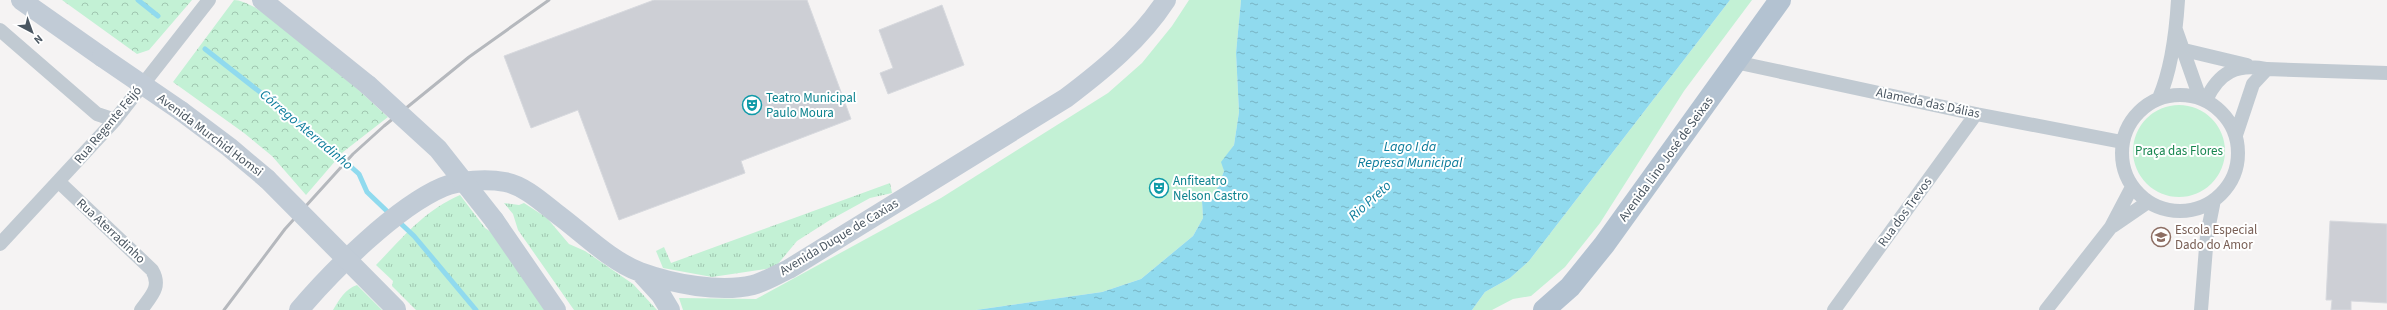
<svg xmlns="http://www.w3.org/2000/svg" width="2387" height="310" font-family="'Source Sans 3',sans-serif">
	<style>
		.grass { fill: url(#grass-tufts) }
		.forest { fill: url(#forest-crowns) }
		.green { fill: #c3f1d5 }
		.water { fill: url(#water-ripples) }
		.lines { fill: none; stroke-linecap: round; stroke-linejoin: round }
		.stream { stroke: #90daee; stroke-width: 5 }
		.building { fill: #cdcfd5; stroke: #d7d9de }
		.minor { stroke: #c1cad2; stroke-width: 14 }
		.secondary { stroke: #c1cbd6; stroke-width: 20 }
		.primary { stroke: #b3c2d1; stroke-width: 22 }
		.rail { stroke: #b5b8bd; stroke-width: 3 }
		.secondary-bridge { stroke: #c1cbd6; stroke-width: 20 }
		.labels { text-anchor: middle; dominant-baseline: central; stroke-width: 4; stroke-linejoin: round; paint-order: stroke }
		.culture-label { font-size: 13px; fill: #0d838f; stroke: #fff; text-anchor: start }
		.street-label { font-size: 13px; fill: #4a5661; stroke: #fff }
		.park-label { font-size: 13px; fill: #17864f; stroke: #fff }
		.education-label { font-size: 13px; fill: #785e54; stroke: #fff; text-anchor: start }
		.water-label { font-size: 14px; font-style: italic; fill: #0c7c9b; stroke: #fff }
	</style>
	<defs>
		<pattern id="grass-tufts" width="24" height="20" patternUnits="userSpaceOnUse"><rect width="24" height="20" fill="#c3f1d5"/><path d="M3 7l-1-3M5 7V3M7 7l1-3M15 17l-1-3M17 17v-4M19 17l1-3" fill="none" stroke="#a0c6b0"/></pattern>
		<pattern id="forest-crowns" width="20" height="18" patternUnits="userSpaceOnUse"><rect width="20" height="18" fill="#c3f1d5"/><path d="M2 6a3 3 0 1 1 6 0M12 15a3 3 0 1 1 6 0" fill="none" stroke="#a0c6b0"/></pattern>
		<pattern id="water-ripples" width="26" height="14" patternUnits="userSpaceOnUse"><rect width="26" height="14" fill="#90daee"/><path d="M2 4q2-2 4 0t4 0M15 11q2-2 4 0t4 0" fill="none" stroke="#78b4c4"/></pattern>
	</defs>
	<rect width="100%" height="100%" fill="#f5f3f3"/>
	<path class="grass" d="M890,183l2,10 -22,5 -40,22 -33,21 -20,24 -11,4 -54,8 -49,-9 -7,-17 8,-4 7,16z
		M460,195l25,33 6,4 57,78h-132l-24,-24 1,-5 -17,-16c27,-28 48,-54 84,-70z
		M504,203l15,2 5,-2 23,15 22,26 16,7 48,33 24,26h-83l-56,-80 -5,-16z
		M357,285l25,25h-49c6,-10 12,-21 24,-25z"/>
	<path class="forest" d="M62,0h130l-43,50 -12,4z
		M234,0c30,0 128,93 154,117l-45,35 -37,43 -34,-39 -28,-23 -71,-51z"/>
	<path class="green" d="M1189,0h52l-5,53 3,59 -5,33 -12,17 2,9 -11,28 -11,2 1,17 -10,18 -52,43 -39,13 -126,18h-293l-4,-12 77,1 185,-101 167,-105 34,-30 30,-37z
		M1730,0h22l-68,91 -84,132 -35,44 -34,29 -18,3 -21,11h-20l13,-18 25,-14 19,-17z
		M2133 151a46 46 0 1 1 92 0a46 46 0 1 1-92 0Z"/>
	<path class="water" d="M1241,0h489l-201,261 -19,17 -25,14 -13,18h-496l126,-18 39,-13 52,-43 10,-18 -1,-17 11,-2 11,-28 -3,-9 13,-17 5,-33 -3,-59z"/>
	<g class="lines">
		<path class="stream" d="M138,0l20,16
			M205,49l116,91 38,34 8,18 24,23
			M397,220l17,16 62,74"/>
	</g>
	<path class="building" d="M654,0h153l44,119 -110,42 4,12 -126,47 -41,-110 -47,18 -27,-72z
		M942,5l22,60 -76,29 -8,-21 13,-5 -14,-38z
		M2330,221l57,3v79l-36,-2v9h-20l1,-10h-6z"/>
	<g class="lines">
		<path class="minor" d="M0,30l97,84 18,6
			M2176,30l24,68
			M2184,50l63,15
			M1735,62l241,52 146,28
			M2122 153a58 58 0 1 1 116 0a58 58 0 1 1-116 0Z
			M2159,98c13,-30 17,-65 19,-98
			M2206,100c13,-28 31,-37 61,-31l120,4
			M2236,135l17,-51 14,-15
			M59,182l93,88c10,17 -1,26 -11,40
			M2113,226l35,-24
			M0,244l115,-124 94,-120
			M1834,310l142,-196
			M2046,310l65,-83 21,-40
			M2201,310l6,-75 7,-35"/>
		<path class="secondary" d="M21,0l81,57
			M262,0l106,85
			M181,111l48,36 38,32
			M494,220l62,90
			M640,272l21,23 9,15
			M299,310c33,-39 97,-103 144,-123 16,-7 45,-8 62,-5 21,4 40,23 56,35 25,19 50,44 79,55 33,12 80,21 113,13 12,-3 25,-11 36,-16l277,-171c37,-28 74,-58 100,-98"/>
		<path class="primary" d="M1544,310l26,-23 34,-42 176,-245"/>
		<path class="rail" d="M224,310l61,-81 68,-75 31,-28 85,-69 80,-57"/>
		<path class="secondary-bridge" d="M102,57l79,54
			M368,85l70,64 56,71
			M267,179l129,130"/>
	</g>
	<defs>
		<g id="theatre-ring" transform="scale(1)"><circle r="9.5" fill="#fff" stroke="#0f9aa8" stroke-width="1.5"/><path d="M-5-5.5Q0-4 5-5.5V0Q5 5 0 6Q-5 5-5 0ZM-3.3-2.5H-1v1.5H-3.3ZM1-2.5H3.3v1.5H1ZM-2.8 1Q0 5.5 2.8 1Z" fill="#0f9aa8"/></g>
		<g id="school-ring" transform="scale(1)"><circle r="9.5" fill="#fff" stroke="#8d6e63" stroke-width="1.5"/><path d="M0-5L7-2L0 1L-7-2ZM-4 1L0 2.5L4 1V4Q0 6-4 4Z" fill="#8d6e63"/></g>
	</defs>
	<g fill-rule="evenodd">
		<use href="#theatre-ring" x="752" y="105"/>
		<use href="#theatre-ring" x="1159" y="188"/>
		<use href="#school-ring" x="2161" y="237"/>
	</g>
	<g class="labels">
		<g class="culture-label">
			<text x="766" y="98">Teatro Municipal<tspan x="766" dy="15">Paulo Moura</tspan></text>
			<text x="1173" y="181">Anfiteatro<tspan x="1173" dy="15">Nelson Castro</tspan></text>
		</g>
		<g class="street-label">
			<text transform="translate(1928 103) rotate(12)">Alameda das Dálias</text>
			<text transform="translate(108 125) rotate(-50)">Rua Regente Feijó</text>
			<text transform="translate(210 135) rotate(37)">Avenida Murchid Homsi</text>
			<text transform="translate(1666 159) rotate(-54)">Avenida Lino José de Seixas</text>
			<text transform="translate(1905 212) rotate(-54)">Rua dos Trevos</text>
			<text transform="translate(111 231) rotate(43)">Rua Aterradinho</text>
			<text transform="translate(839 237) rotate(-31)">Avenida Duque de Caxias</text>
		</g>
		<g class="park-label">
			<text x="2179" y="151">Praça das Flores</text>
		</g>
		<g class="education-label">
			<text x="2175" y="230">Escola Especial<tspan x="2175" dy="15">Dado do Amor</tspan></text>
		</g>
		<g class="water-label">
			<text transform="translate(306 130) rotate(40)">Córrego Aterradinho</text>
			<text x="1410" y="147">Lago I da<tspan x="1410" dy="16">Represa Municipal</tspan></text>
			<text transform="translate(1370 201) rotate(-42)">Rio Preto</text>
		</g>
	</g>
	<g transform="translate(32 32) rotate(139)" stroke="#ffffff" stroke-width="3" paint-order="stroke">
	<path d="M0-3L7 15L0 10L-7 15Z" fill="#4a5661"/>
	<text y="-6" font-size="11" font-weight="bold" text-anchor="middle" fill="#4a5661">N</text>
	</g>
</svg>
